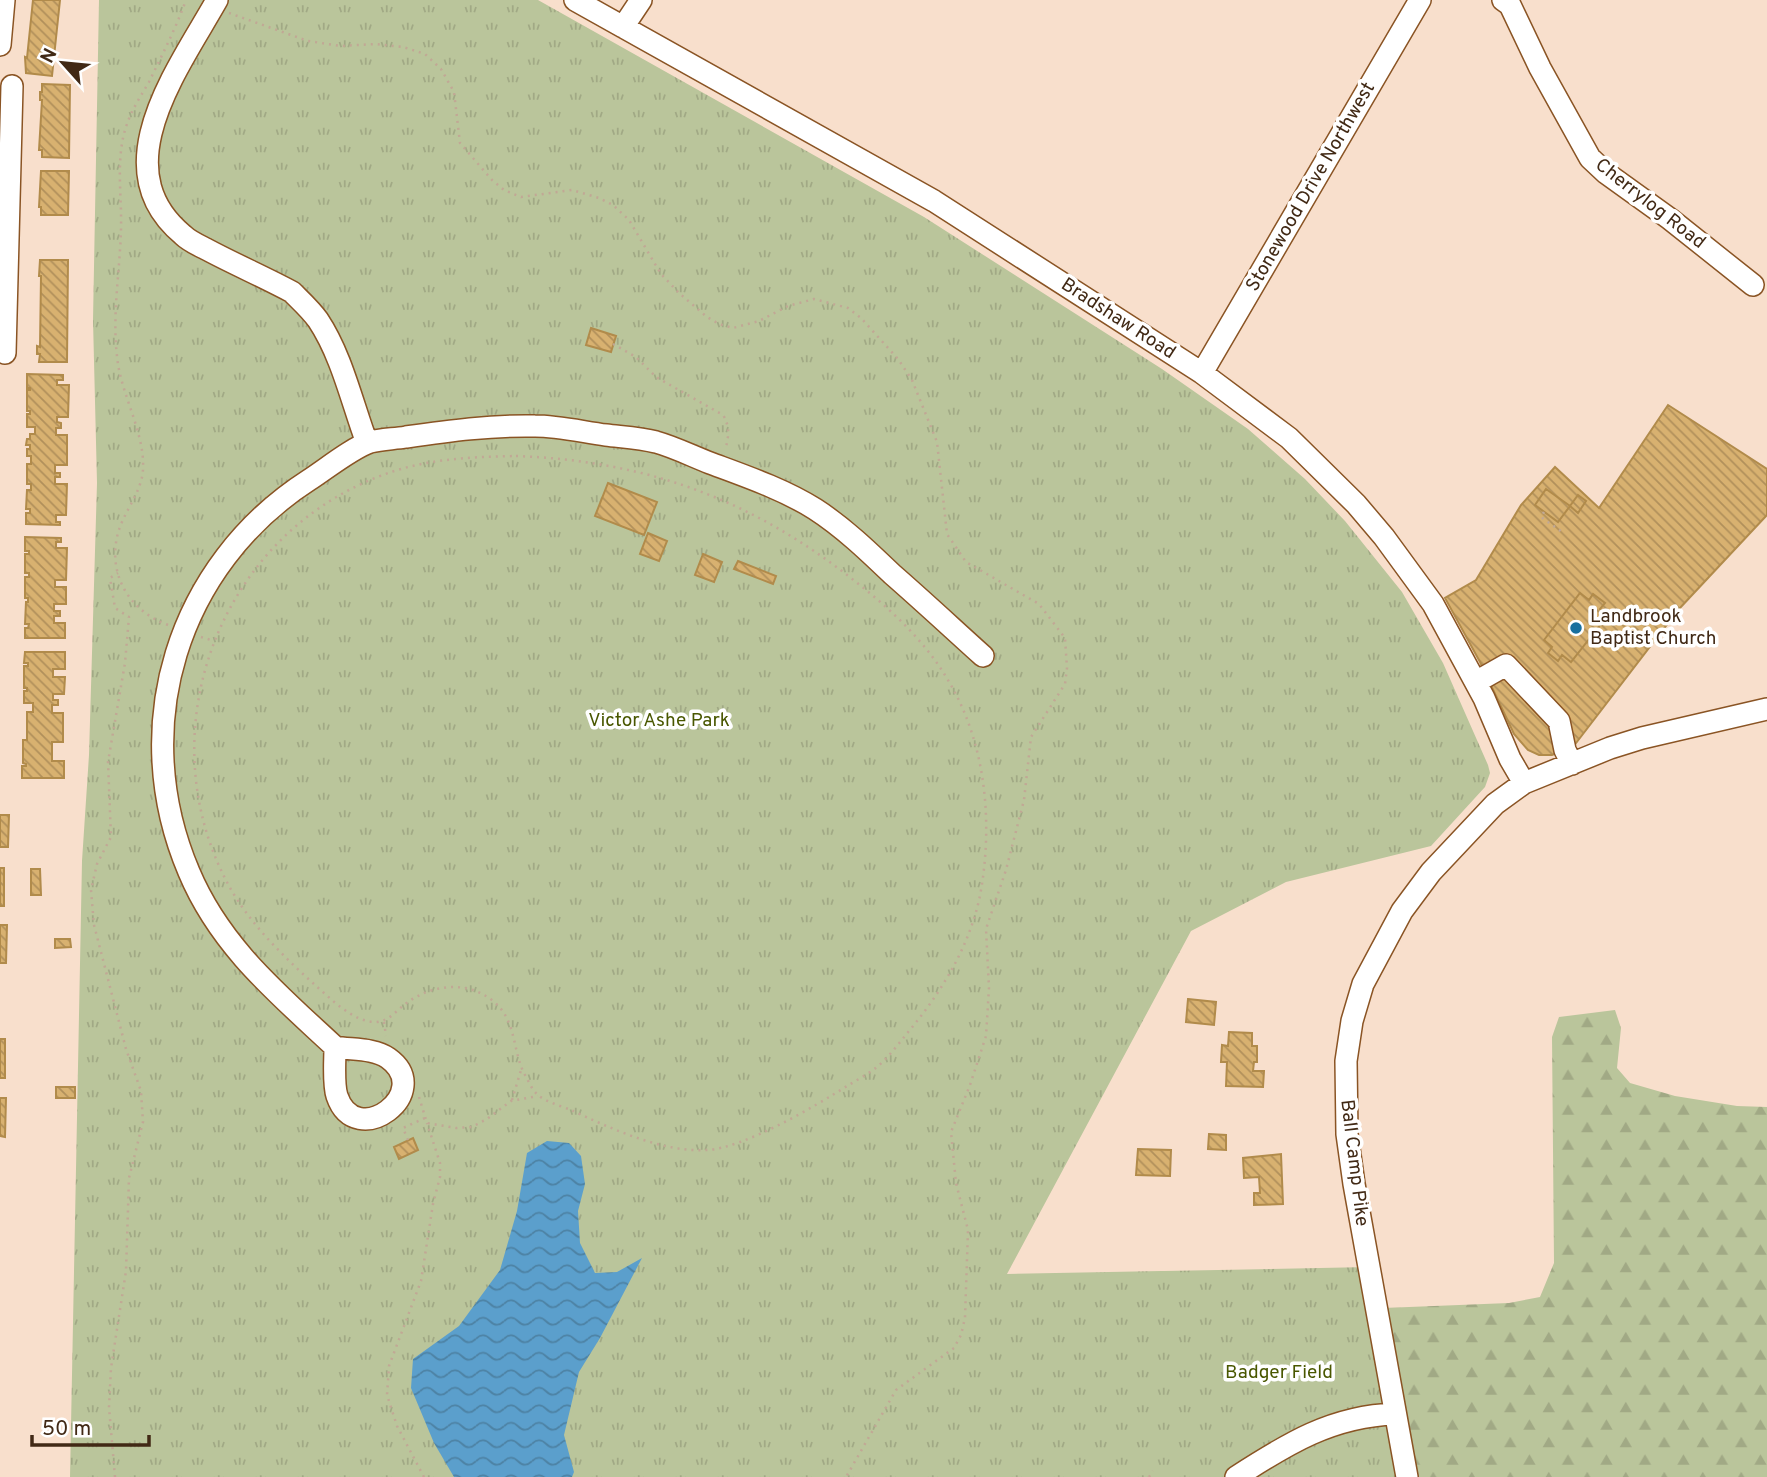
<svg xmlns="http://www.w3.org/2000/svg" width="1767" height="1477" font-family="Overpass,sans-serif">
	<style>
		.forest { fill: url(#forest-firs) }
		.park { fill: url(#park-tufts) }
		.water { fill: url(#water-waves) }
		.building { fill: url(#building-back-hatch); stroke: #b18b4b; stroke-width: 2 }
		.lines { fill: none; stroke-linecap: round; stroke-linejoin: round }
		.minor-casing { stroke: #8a5424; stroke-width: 24 }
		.path { stroke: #c1a895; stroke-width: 2.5; stroke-dasharray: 2 5; stroke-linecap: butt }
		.minor { stroke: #fff; stroke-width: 21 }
		.poi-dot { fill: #186f9e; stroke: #fff; stroke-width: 2.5 }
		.labels { text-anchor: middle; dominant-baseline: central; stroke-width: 7; stroke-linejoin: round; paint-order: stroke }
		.street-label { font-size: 19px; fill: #412915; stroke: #fff }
		.poi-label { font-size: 19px; fill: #412915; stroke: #fff; text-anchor: start }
		.park-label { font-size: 19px; fill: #495700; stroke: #fff }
	</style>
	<defs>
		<pattern id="forest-firs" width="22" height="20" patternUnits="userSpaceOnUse" patternTransform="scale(1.75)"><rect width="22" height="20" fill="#bac59b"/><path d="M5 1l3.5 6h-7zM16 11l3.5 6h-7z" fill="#a1a985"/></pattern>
		<pattern id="park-tufts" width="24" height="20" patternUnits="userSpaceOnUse" patternTransform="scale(1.75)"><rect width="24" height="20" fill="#bac59b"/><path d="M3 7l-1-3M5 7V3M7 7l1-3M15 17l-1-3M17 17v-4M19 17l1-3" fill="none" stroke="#a1a985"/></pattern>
		<pattern id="water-waves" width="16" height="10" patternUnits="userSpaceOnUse" patternTransform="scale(1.75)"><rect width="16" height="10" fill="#5b9fcc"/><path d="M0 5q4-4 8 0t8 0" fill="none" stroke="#4d82a4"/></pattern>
		<pattern id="building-back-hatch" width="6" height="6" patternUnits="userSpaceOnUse" patternTransform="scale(1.75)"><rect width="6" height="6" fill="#d8b170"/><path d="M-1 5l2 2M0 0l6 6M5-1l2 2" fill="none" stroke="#b1905b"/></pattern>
	</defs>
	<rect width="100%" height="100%" fill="#f8dfcc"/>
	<path class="forest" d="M1615,1010l6,18 -4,40 13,15 45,13 62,10 30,1v370h-352l-31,-169 125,-5 31,-6 14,-34 -2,-226 7,-20z"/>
	<path class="park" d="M99,0h439l386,217 238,152 86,60 57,50 40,42 57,71 41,71 45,102 2,8 -5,14 -54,59 -145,36 -95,49 -184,343 362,-7 35,210h-1334l12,-616 7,-106 8,-272 -4,-163z"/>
	<path class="water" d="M547,1141l22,2 12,13 4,28 -7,27 2,32 15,30 22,-1 25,-14 -42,80 -21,34 -15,63 10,37 -2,5h-118l-20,-34 -23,-55 2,-29 46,-33 41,-56 17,-59 10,-58z"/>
	<path class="building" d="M33,0h27l-8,76 -26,-3 -1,-16 2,1z
		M42,84l28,1 -1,73 -27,-1v-7h-3l3,-50h-2v-8h2z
		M41,171h28l-1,44h-27v-8h-2z
		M40,260h28l-1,102h-28l1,-8h-3v-8l3,1 1,-71h-2z
		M591,328l25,8 -5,16 -25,-7z
		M27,374l36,1v5h-6v5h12l-1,32h-11v5l4,1v5h-5v7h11v30h-12v8h5v4h-5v7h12l-1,31h-10v7h4v3l-34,-1v-11h4v-4h-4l1,-19h4v-6h-4v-20h4v-8h-4v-7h3v-4h-4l1,-6h3v-5h5v-7h-8v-13h3v-3h-3v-21h3v-2h-3z
		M1668,405l99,64v46l-88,94 -106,138 -21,8h-13l-11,-5 -14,-16 -34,-72 -35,-64 31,-18 45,-75 34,-38 44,41z
		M608,483l49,19 -13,33 -49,-19z
		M1546,489l24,17 -12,16 -23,-17z
		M1578,495l8,6 -8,12 -8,-7z
		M648,533l19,8 -8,20 -19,-7z
		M25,537l36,1v4h-5v6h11l-1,32h-11v7h11v17h-12v7h6v5h-6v7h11v15h-40v-10h3l1,-4h-4l1,-22h2v-4h-3v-21h4v-4h-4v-19h4v-3h-4z
		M703,554l19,8 -8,20 -19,-7z
		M738,561l38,15 -3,8 -39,-15z
		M1580,593l9,7 4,-6 12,9 -5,6 8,6 -37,47 -9,-7 -4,6 -10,-8 4,-6 -8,-7z
		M25,652h40v17h-12v8h12l-1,17h-11v6h5v5h-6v8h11v29h-11v19h12v17h-42v-12h4v-2l-3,-1v-23h4v-28h6v-9h-9v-12h3v-3h-3v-22h4v-3h-4z
		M0,815h9l-1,32h-8z
		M0,868h4v38h-4z
		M31,869h9l1,26h-10z
		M0,925h7l-1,38h-6z
		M55,939h15l1,8 -16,1z
		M1188,999l28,3 -2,23 -28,-3z
		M1229,1032l23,1v13h5v16h-3l-1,9h11l-1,16 -37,-1 1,-24h-6l1,-17 6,1z
		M0,1039h5v39h-5z
		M56,1087h19v11h-19z
		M0,1098h6l-1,39 -5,-1z
		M1209,1134l17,1v15l-18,-1z
		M413,1138l5,12 -19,9 -5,-12z
		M1138,1149l33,1 -1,26 -34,-1z
		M1281,1154l2,50 -29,1v-12h6l-1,-16 -15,1 -1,-20z"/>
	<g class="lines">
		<g class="minor-casing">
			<path id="minor" d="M217,0c-38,68 -115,168 -34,235 6,6 15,10 23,14 28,15 58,28 86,43 9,9 19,18 26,28 24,36 34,83 49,123
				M575,0l359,201 268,172 87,65 67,66 28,33 49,67 51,94 26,61 14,24
				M1503,0l7,5 30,63 50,90 16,15 64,46 83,66
				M623,27l18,-27
				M0,45l4,-45
				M5,353l7,-267
				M1202,373l218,-373
				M1476,682l30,-17 53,56 6,29 7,14
				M335,1047c-58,-54 -115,-101 -146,-175 -62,-145 -12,-307 120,-392 17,-11 43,-32 61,-38 11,-3 24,-3 36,-5 42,-6 86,-12 129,-11 23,0 48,6 71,9 16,2 34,3 50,7 18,5 36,14 54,21 35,13 73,26 105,46 28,18 53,42 77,65 31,27 61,55 91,82
				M335,1047c16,3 39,1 53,11 48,34 -32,94 -51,38 -4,-12 -2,-35 -2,-49z
				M1236,1477c51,-33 96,-61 159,-63
				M1407,1477l-53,-293 -7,-50 -1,-73 6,-40 11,-37 39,-73 29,-39 64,-68 29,-21 86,-35 32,-10 125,-29"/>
		</g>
		<path class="path" d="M229,13l79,28 33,5 34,-2 28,3 22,7 16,15 13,23 6,51 32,37 12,10 17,7 51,-7 27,8 14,7 16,15 32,54 18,19 28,24 12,7 14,4 26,-7 29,-15 26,-7 34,9 13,10 37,41 14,21 25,62 10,92 19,28 73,42 26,34 2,30 -2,16 -34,53 -7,63 -18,70 -20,59 3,59 -3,48 -16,49 -19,47 5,51 12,47 -3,88 -4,17 -7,13 -58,42 -50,87
			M613,344l23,13 20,20 67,38c7,11 6,22 2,35
			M516,456c132,5 237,44 340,126 37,29 73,63 96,105 33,59 40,131 30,197 -8,55 -38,105 -73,147 -10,12 -20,26 -32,36 -9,7 -20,13 -30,19 -33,21 -103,62 -140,64 -44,3 -97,-22 -136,-40 -10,-4 -25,-8 -33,-15 -6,-5 -9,-13 -13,-20 -13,-24 -8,-55 -32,-74 -27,-22 -64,-16 -89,4 -9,7 -16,17 -29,17 -22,0 -45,-24 -60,-37 -32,-29 -65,-61 -86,-99 -82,-151 -13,-344 146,-408 46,-19 92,-21 141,-22z
			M1544,512l-3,5 21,15
			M168,625c-39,-14 -61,-51 -50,-92 6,-22 24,-41 25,-64 2,-37 -23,-76 -26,-113 -5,-42 3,-85 4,-127 1,-34 -6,-72 6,-105 5,-15 14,-28 22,-42 13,-27 27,-54 37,-82
			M201,637l13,4
			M384,1022l2,14
			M419,1097l8,26 29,5 16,-1 15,-8 24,-18 27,-5
			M512,1100l9,-30
			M408,1140l-5,-12 22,-10
			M115,1477l-6,-70 2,-39 15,-97 3,-93 14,-56 -2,-31 -15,-42 -32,-124 -3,-35 6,-26 14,-27 -3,-75 17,-99 4,-46 -14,-9 -5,-30 8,-5
			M424,1477l-27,-51 -10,-31 2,-29 32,-85 12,-77 7,-27v-14l-13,-40
			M1149,1477l4,-6"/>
		<use href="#minor" class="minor"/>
	</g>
	<circle class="poi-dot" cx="1576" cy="628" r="7"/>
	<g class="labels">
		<g class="street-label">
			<text transform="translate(1311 187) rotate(-60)">Stonewood Drive Northwest</text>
			<text transform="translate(1650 204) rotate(38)">Cherrylog Road</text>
			<text transform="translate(1118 319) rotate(33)">Bradshaw Road</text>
			<text transform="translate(1354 1163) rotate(83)">Ball Camp Pike</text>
		</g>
		<g class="poi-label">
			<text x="1590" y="617">Landbrook<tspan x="1590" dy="22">Baptist Church</tspan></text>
		</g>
		<g class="park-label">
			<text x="659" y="721">Victor Ashe Park</text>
			<text x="1279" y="1373">Badger Field</text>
		</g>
	</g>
	<g transform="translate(63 63) rotate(297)" stroke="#ffffff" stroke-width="5" paint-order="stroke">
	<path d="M0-5L12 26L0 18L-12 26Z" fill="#412915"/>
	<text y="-10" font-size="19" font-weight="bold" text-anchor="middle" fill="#412915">N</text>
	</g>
	<path d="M32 1435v10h117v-10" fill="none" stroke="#412915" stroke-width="3.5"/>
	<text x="42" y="1435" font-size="21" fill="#412915" stroke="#ffffff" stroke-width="5" paint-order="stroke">50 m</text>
</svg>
